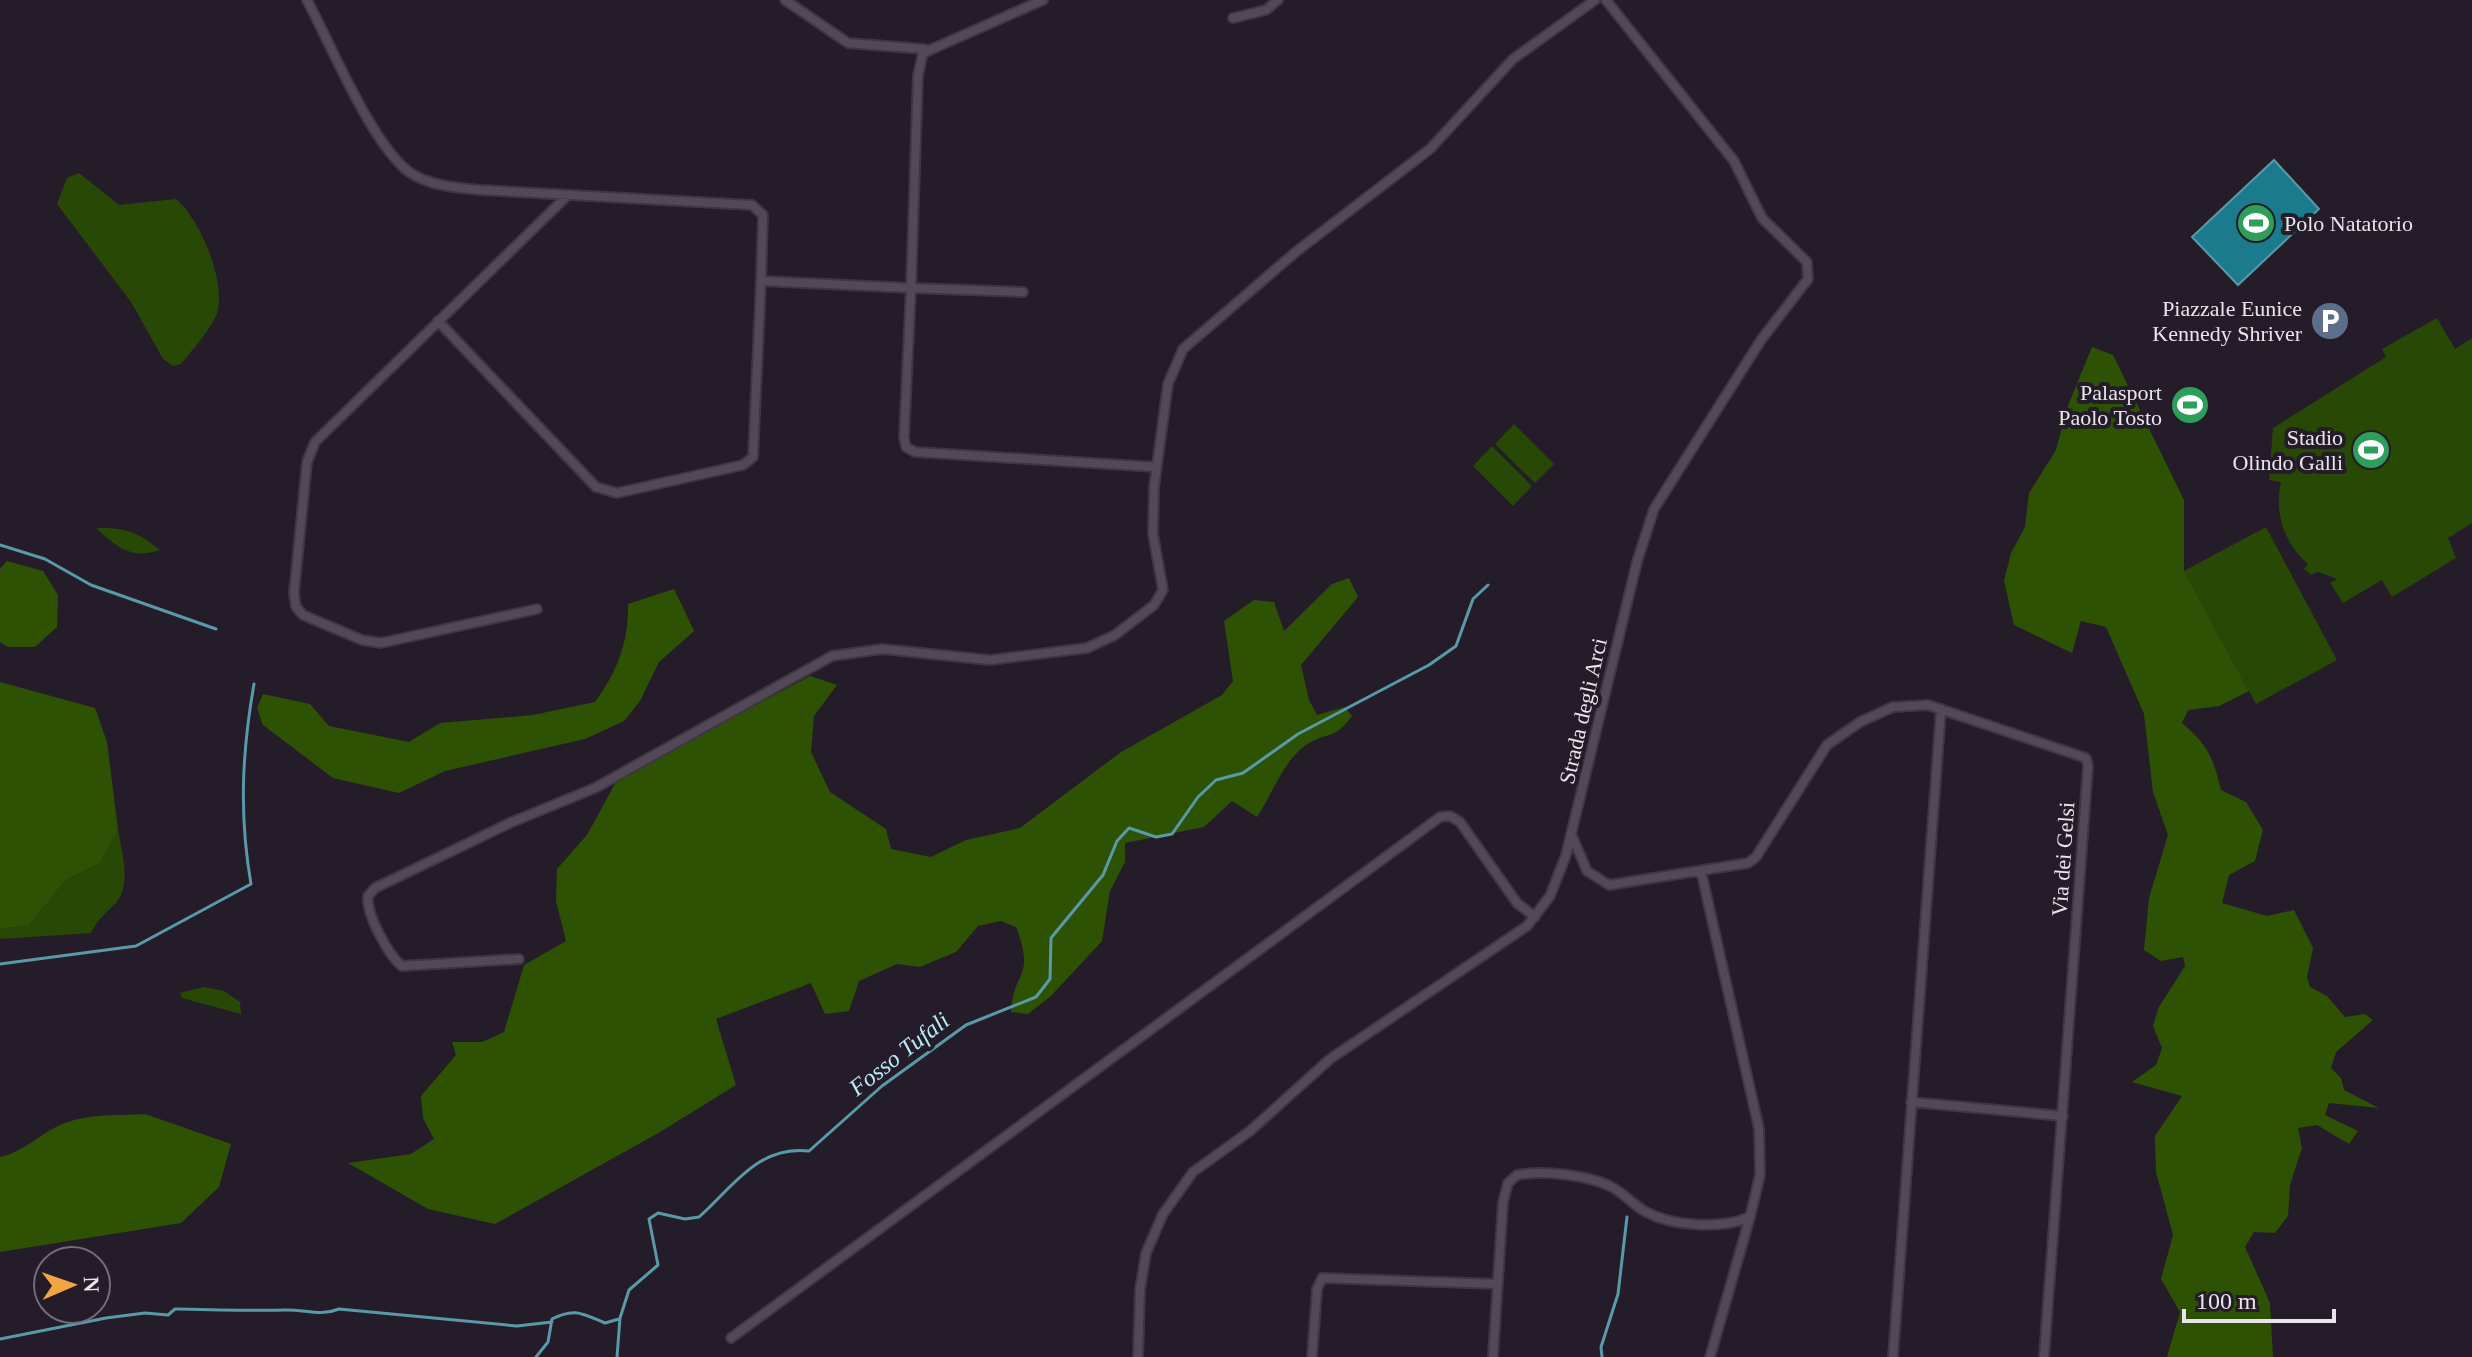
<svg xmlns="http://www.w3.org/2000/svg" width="2472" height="1357" font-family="Georgia,serif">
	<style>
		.green { fill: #284806 }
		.forest { fill: #2e5204 }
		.water { fill: #1b7b8c; stroke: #599aa9; stroke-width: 2 }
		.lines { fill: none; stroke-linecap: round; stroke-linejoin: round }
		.stream { stroke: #599aa9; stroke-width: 3 }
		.street-casing { stroke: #3e3742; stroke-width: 12 }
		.street { stroke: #534857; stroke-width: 8 }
		.labels { text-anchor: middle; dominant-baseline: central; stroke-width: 8; stroke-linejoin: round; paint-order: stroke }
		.poi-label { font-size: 22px; fill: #eae4ed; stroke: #251c29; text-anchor: end }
		.street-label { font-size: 22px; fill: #eae4ed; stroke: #251c29 }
		.water-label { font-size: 24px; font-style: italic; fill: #b8ecf7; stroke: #251c29 }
	</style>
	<rect width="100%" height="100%" fill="#251c29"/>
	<path class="green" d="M79,173l40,32 57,-6c24,19 54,90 39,119 -9,17 -23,32 -34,46l-8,2 -10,-7 -32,-57 -74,-98 10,-26z
		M2437,318l18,31 17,-11v185l-24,15 8,20 -64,39 -10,-17 -39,23 -13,-20 7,-4 -19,-7 -7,3 -7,-6 4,-5c-24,-21 -34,-51 -27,-82l-12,-2 4,-52 113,-71 -4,-8z
		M1514,424l40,40 -19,19 -40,-39z
		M1492,446l40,40 -19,20 -40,-40z
		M2266,527l71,133 -81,44 -72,-133z
		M96,528c28,-1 43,4 64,22 -29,10 -43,-3 -64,-22z
		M118,830c4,21 14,57 -3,74 -11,11 -17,15 -24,29l-91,6v-10l29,-4 37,-45 34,-17z
		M204,987l20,4 16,11 1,12 -59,-16 -2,-5z"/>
	<path class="forest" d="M2092,347l21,8 71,145v71l65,120 -30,15 -31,4 -6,13c26,22 31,34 39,67l25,12 17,28 -8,31 -26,14 -7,28 45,13 27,-6 19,38 -6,29 3,10 17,9 18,21 20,-3 8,6 -37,32 -5,16 10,10 3,12 35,18 -50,-5 -4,12 33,16 -9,13 -32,-19 -19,3 4,20 -12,37 -2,31 -13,17 -21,-1 -9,15 25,56 3,54h-106l13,-45 -19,-33 12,-44 -17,-63 -1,-36 27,-40 -50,-14 24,-17 6,-17 -9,-22 6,-19 26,-41 -2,-9 -22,4 -17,-11 5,-52 19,-63 -15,-43 -9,-78 -38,-87 -25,-6 -9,32 -58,-28 -10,-44 7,-28 14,-26 4,-34 27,-43 11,-42z
		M7,561l36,10 15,24 -1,32 -22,20h-27l-8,-5v-73z
		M1349,578l9,19 -57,68 8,35 8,15 28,-8 7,9c-18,25 -25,15 -46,29 -23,16 -34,50 -49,72l-25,-16 -28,26 -79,16v19l-15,29 -8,50 -51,55 -23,18 -17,-2c2,-43 25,-32 5,-85l-15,-6 -23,5 -22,26 -36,15 -23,-3 -38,17 -10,30 -24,3 -14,-31 -95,36 20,66 -76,47 -165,92 -67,-15 -80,-46 63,-9 23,-15 -11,-21 -2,-22 35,-41 -4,-13h30l22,-10 20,-67 42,-24 -10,-40 1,-32 30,-34 30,-55 193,-104 27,9 -23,31 -3,36 19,40 56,37 5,20 40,8 35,-17 54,-12 101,-76 101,-57 11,-14 -9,-60 30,-21 20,2 10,29 48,-47z
		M674,589l20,42 -35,31 -19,39 -16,20 -39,18 -140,32 -46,22 -66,-15 -70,-53 -6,-17 6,-14 47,10 19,22 80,16 31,-19 93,-8 62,-13c22,-30 34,-60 33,-98z
		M0,682l95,26 12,34 11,88 -18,33 -34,17 -37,45 -29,4z
		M145,1114l86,30 -12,43 -38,36 -181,29v-95c23,-5 36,-20 56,-30 27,-14 60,-11 89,-13z"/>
	<path class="water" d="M2274,160l45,49 -81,76 -46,-48z"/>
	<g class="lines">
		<path class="stream" d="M0,545l45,14 46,26 125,44
			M0,964l136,-18 115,-62c-12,-69 -9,-132 3,-200
			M0,1339l106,-21 39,-5 23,2 7,-6c37,1 72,2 108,1 22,-1 36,7 56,-1l178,17 35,-4
			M536,1357l12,-15 4,-23c23,-12 31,-5 53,4l14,-4
			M617,1357l3,-39 9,-28 29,-25 -9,-46 9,-6 27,6 14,-2c34,-30 59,-72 110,-66l73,-65 84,-61 70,-28 14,-18 1,-41 52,-63 14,-34 12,-13 27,9 16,-3 26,-37 18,-17 27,-7 55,-39 131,-69 27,-19 17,-47 15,-14
			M1602,1357l-1,-10 17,-53 9,-77"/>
		<g class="street-casing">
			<path id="street" d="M307,0c24,45 64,143 102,172 20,14 49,16 72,18l271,15 11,10 -2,66 150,7 7,-213 5,-22 120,-53
				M785,0l63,43 76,6
				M1233,18l33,-8 12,-10
				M1023,292l-112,-4 -7,149 2,10 9,5 241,15
				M438,321l158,166 21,6 126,-28 10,-8 8,-176
				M537,609l-156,34 -19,-3 -59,-25 -7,-8 -2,-14 13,-131 8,-20 253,-247
				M1572,836l15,35 22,14 139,-22 8,-6 71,-112 33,-23 33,-15 35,-2 158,53 2,8 -44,591
				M519,959l-117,7c-14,-11 -36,-52 -34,-70l7,-8 137,-66 83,-34 237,-132 50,-7 108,11 97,-12 28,-13 39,-30 9,-15 -10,-56 1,-47 14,-103 15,-35 114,-98 133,-102 83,-90 82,-59
				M1911,1102l152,14
				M731,1338l709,-521 10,-1 10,6 57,81 18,14
				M1138,1357l2,-67 6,-37 17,-39 30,-42 57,-41 80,-72 197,-133 23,-30 16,-41 71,-293 17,-53 107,-169 47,-61 -1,-17 -45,-44 -28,-57 -128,-161
				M1312,1357l5,-68 5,-11 176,6
				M1493,1357l10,-155 5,-19 9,-8c27,-5 69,0 93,11 14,7 23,19 36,26 28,15 76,17 104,5l10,-42 -1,-46 -58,-258
				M1710,1357l40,-140
				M1893,1357l48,-648"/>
		</g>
		<use href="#street" class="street"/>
	</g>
	<defs>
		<g id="stadium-disc" transform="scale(2)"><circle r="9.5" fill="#2e9e5b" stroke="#251c29"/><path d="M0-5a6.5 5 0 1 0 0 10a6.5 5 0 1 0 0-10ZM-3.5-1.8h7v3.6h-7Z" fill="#fff"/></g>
		<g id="parking-disc" transform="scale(2)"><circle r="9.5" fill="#5c6f8a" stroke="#251c29"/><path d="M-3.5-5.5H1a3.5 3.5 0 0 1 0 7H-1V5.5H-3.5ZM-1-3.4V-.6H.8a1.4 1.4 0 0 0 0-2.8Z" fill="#fff"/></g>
	</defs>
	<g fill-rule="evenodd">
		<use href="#stadium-disc" x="2256" y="223"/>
		<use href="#parking-disc" x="2330" y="321"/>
		<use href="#stadium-disc" x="2190" y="405"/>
		<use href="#stadium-disc" x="2371" y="450"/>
	</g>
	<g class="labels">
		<g class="poi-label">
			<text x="2284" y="223" text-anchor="start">Polo Natatorio</text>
			<text x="2302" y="308">Piazzale Eunice<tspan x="2302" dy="25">Kennedy Shriver</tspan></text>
			<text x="2162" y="392">Palasport<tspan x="2162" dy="25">Paolo Tosto</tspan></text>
			<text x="2343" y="437">Stadio<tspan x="2343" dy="25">Olindo Galli</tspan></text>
		</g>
		<g class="street-label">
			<text transform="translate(1583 711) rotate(-77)">Strada degli Arci</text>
			<text transform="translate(2063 859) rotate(-86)">Via dei Gelsi</text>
		</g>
		<g class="water-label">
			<text transform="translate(899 1054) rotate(-38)">Fosso Tufali</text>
		</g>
	</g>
	<g transform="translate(72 1285) rotate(88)"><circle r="38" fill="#251c29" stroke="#746c77" stroke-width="2"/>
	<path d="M0-6L14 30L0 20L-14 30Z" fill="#f3a443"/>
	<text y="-12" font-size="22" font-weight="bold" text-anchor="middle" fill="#eae4ed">N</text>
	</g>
	<path d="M2184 1309v12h150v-12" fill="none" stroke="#eae4ed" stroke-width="4"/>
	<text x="2196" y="1309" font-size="24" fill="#eae4ed" stroke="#251c29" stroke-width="6" paint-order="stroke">100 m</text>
</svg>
